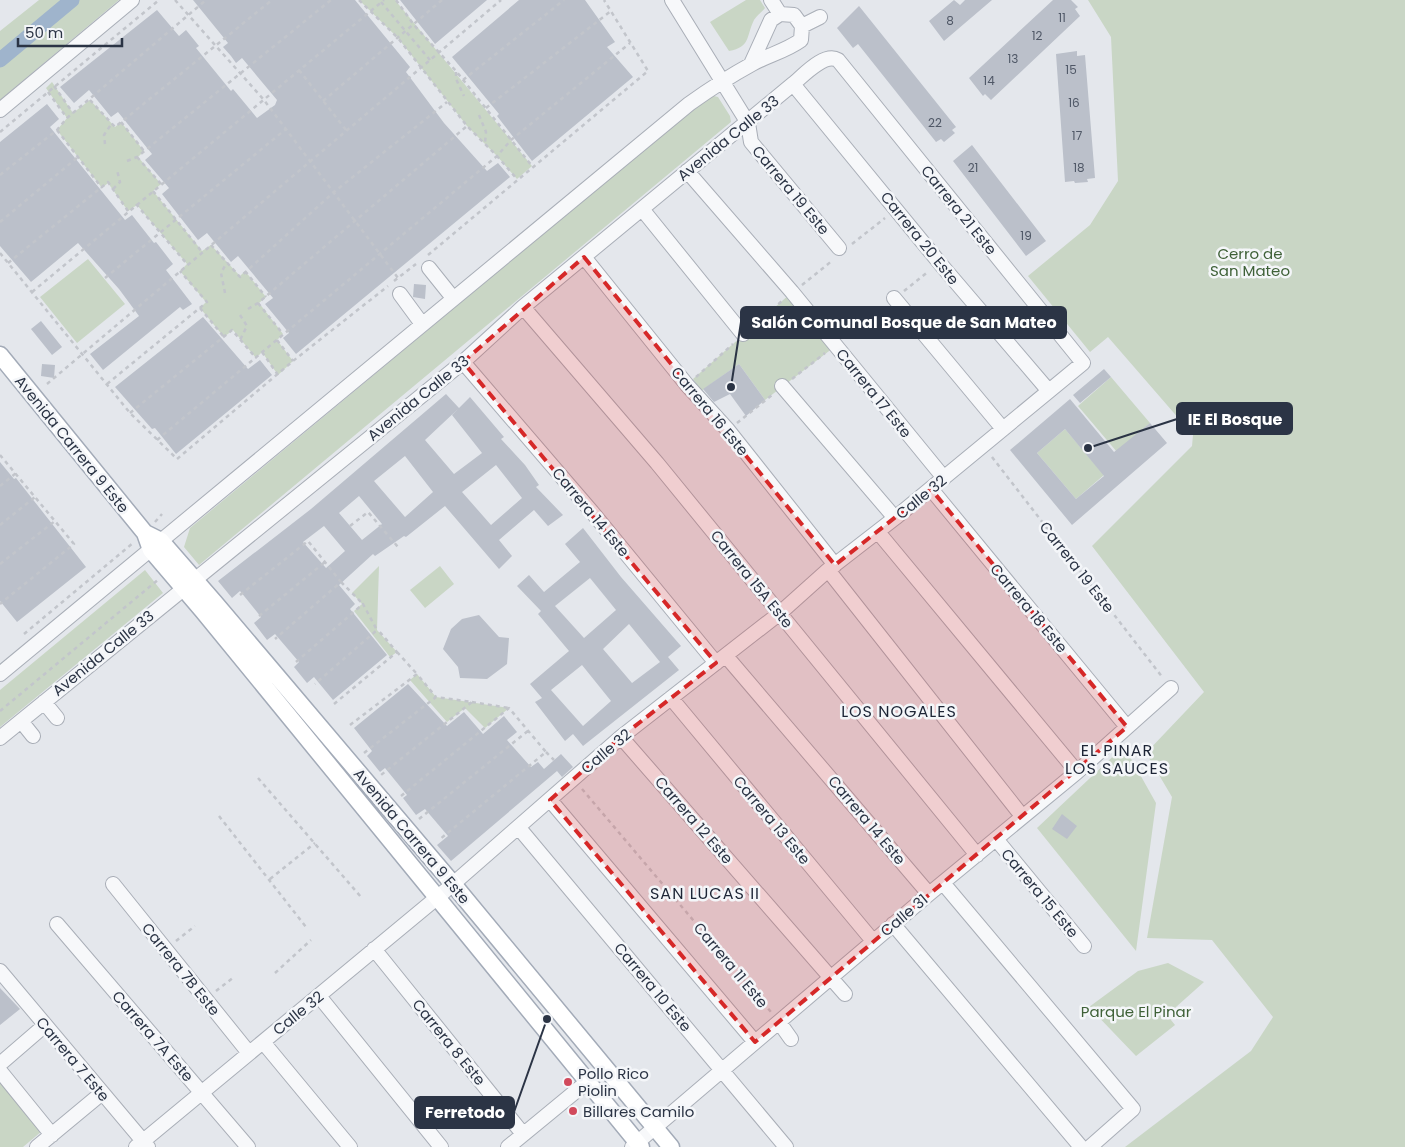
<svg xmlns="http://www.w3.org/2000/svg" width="1405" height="1147" font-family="Poppins,sans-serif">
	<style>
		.green { fill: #c9d6c5 }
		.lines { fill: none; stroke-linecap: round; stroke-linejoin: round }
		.canal { stroke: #9fb4cc; stroke-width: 15 }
		.building { fill: #bbc0ca; fill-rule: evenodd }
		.minor-casing { stroke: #a9aeb7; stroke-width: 16 }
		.major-casing { stroke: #a3abb8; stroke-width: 19 }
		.path { stroke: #c2c5cb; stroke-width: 2.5; stroke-dasharray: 4 4; stroke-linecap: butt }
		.minor { stroke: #f7f8fa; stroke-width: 14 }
		.major { stroke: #fff; stroke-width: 16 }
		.marked { fill: #d62828; fill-opacity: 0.2; stroke: #d62828; stroke-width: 4; stroke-dasharray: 10 6; stroke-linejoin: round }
		.poi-dot { fill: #d1495b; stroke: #f4f6f9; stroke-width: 2 }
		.labels { text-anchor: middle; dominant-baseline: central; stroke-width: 5; stroke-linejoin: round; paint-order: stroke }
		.number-label { font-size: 12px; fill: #4f5766 }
		.street-label { font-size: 15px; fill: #2b3445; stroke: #f4f6f9 }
		.park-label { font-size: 15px; fill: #3f6138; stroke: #f4f6f9 }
		.poi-label { font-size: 15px; fill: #2b3445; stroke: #f4f6f9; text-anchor: start }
		.neighbourhood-label { font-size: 16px; letter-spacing: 1px; fill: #1d2536; stroke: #f4f6f9 }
		.leader { fill: none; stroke: #2b3445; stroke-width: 2 }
		.callout-dot { fill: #2b3445; stroke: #f4f6f9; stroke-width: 2 }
		.callout { fill: #2b3445; stroke: #2b3445; stroke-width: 2 }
		.callout-label { font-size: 16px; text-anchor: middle; font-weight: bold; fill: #fff }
	</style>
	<rect width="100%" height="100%" fill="#e4e7ec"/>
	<path class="green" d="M39,0h80l-119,100v-69z
		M359,0h36l137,166 -15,13 -20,-23 -30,-30 -69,-88z
		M746,0h14l5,8c-3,4 -8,7 -11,12 -8,16 -3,27 -25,31l-19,-29z
		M1088,0h317v1147h-280l126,-96 22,-34 -61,-77 -65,-2 25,-141 -26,-44 58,-61 -112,-146 100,-100 1,-11 -85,-98 -18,15 -62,-76 62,-51 28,-44 -7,-144z
		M52,82l21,31 17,-13 25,27 6,-5 23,29 -6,6 23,27 -8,7 49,60 9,-6 29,31 5,-5 21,26 -7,6 24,31 -6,6 16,21 -15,14 -16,-23 -6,6 -23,-28 -9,7 -24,-29 6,-6 -26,-31 7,-7 -50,-59 -9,6 -20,-28 -6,5 -45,-58 10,-12 -21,-30z
		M710,95l8,2 12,19 1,6 -532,443 -15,-18 6,-19z
		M88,259l37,45 -48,39 -37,-46z
		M790,294l43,54 -68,52 -26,-36 -38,27 -8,-12z
		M1111,377l39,46 -33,29 -39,-46z
		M1065,429l39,46 -28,24 -39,-46z
		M379,566l-2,64 20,22 -7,5 -36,-46 8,-7 -10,-11z
		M440,566l14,18 -29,24 -15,-18z
		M145,570l18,23 -163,134v-37z
		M417,674l19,23 73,11 -24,20 -20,-20 -18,14 -37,-42z
		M1124,746l32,57 -20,148 -99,-123z
		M1168,963l36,19 -37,33 8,10 -39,31 -47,-49 49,-36z
		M0,1078l42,53 -19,16h-23z"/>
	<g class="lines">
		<path class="canal" d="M0,60l72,-60"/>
	</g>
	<path class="building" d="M193,0h162l55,67 -4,5 38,51 43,48 11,-8 12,14 -214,177 -13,-16 6,-5 -24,-29 8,-6 -35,-42 -7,6 -24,-29 -9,7 -36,-46 7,-6 -24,-28 7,-6 -34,-42 -7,5 -22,-27 -15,13 -14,-16 97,-77 22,26 7,-6 13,16 -3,2 35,43 2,-2 24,29 18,-13 2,-5 -35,-42 -6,5 -5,-7 -8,-9 5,-4z
		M400,0h87l-52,44z
		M519,0h66l30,42 -8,5 26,30 -101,84 -35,-45 2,-2 -47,-57z
		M954,0l6,5 5,-5h27l-48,41 -15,-20z
		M1053,0h18l7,7 -3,2 5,7 -89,84 -6,-6 -2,2 -14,-18z
		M859,6l97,121 -4,3 3,3 -11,9 -3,-3 -5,3 -78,-98 -5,4 -16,-20z
		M1077,51v5l8,-1 10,123 -8,1 1,3 -13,1 -1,-2 -9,1 -9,-128z
		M47,104l12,15 -9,8 75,93 7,-5 22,28 2,-1 17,22 -7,6 26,34 -9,6 -3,-3 -77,63 -13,-16 49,-38 -20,-27 -41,-46 -47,39 -31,-36v-104z
		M972,145l74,96 -20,15 -73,-95z
		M414,284l12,1 -1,14 -12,-2z
		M203,317l45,52 12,-9 12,15 -96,79 -21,-26 -3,1 -37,-42z
		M41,321l21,26 -10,8 -21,-26z
		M42,364l13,1 -1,13 -13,-2z
		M739,364l26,36 -19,16 -16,-22 -16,8 -11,-13z
		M1104,369l7,8 -31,26 -7,-8z
		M446,394l13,14 11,-11 34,40 -3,2 24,26 14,20 -3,2 27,28 -15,11 -14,-16 -35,30 13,16 -13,13 -54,-63 -39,31 -2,-1 -29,20 -2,-2 -34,31 16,19 -5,5 37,46 -54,45 -19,-23 -7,6 -13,-16 5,-5 -24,-28 -8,6 -13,-17 7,-6 -21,-26 -8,7 -14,-17 93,-72zM458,409l-6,6 30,38 -28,21 -29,-34zM405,456l28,36 -28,25 -31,-36zM496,465l26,33 -31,27 -29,-33zM359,496l23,28 -20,16 -23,-27zM324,526l21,25 -19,17 -23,-26z
		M1070,399l44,53 36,-29 17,20 -95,82 -62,-75zM1065,429l39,47 -28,23 -39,-46z
		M0,462l14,17 2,-1 70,89 -69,55 -17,-21z
		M583,528l38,49 60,69 -13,11 11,13 -96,76 -10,-12 -8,7 -30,-39 7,-4 -12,-14 39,-33 -31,-37 3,-3 -24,-25 12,-11 15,17 36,-30 -15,-18zM590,578l26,32 -32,28 -29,-32zM629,624l31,38 -28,21 -29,-34zM582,665l29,36 -28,25 -32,-36z
		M479,615l20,22 10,1 -2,26 -20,15 -27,-1 -2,-11 -15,-18 8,-20 11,-10z
		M408,684l39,42 17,-14 19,22 21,-18 13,16 -10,8 24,27 7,-5 6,7 17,-15 12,13 -11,10 -5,-6 -106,90 -14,-16 11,-9 -23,-27 -9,6 -13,-17 4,-3 -22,-27 -5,4 -13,-16 5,-5 -18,-23z
		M1062,814l15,12 -10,13 -15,-10z
		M0,988l20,21 -20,16z"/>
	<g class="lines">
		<g class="minor-casing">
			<path id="minor" d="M672,0l76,123 3,19 88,106
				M771,0l9,14
				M802,26l18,-9
				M793,84l150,183 105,123
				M0,110l132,-110
				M687,171l105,121 152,186
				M642,209l101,125
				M584,257l103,128 41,45 107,135
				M429,268l24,30
				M400,294l22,30
				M894,298l109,131
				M523,307l134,156 320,392
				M463,362l129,150 124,151
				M782,386l113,132
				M931,489l196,238
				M878,532l199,240
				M828,570l194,246
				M726,656l203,238
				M0,674l689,-570c21,-15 41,-28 63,-40 16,-9 34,-13 49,-24l1,-14 -8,-11 -14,-1 -9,6 -20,44
				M671,698l202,243
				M44,702l13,16
				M21,721l12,15
				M621,737l224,257
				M0,738l463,-376 60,-55 270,-223c10,-8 31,-32 45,-24l245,303 -188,155 -67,52 -48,43 -159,124 -176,154 -309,256
				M550,800l205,242
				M519,828l267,319
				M996,839l88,107
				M943,883l190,226 -43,38
				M113,884l136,169
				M57,924l191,223
				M893,924l188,223
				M374,949l149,185
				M0,971l148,176
				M319,996l122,151
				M779,1022l12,17
				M263,1042l87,105
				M0,1064l44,-38
				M0,1071l52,64
				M37,1147l65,-54
				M508,1147l79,-65
				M632,1147l297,-253 148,-122 94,-84"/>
		</g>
		<g class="major-casing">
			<path id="major" d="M0,355l145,178 6,17 52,61 438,536
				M145,533l16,8 54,62 238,281 218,263"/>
		</g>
		<path class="path" d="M175,0l89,100 134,178
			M359,0l39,38 69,88 30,30 20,23
			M396,0l18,25 42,46 76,95
			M381,2l49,58
			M299,70l47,60
			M456,72v7l8,17
			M463,80l101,-80
			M54,86l19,27
			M48,92l19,26
			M90,100l25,27 157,-127
			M323,101l119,-101
			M486,108l125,-97
			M479,115l7,17 -1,11
			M121,122l23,29
			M57,130l45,58
			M0,132l159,-132
			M105,144l-1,-9 8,-12
			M137,157l24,27
			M127,161l10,-4 194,-157
			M0,175l57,-45 10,-12 139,-118
			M113,189l7,-7 -3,-12
			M153,191l49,61
			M136,204l51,60
			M0,222l78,-65
			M852,244l33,-26
			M211,245l29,32 94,-85 113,-90
			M0,253l130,160 47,46 116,-98 95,-75
			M428,255l220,-184 -44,-71
			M8,263l100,-81 20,29
			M245,271l21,26
			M105,278l181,-149
			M394,281l22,-17
			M802,285l31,-25
			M904,291l25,-20
			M32,292l352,-292
			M225,293l-4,-20 6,-11
			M258,303l25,31
			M200,308l24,29
			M248,309l10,-6 209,-177
			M240,315l7,11 -7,14
			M754,325l28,-24
			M845,338l39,-31
			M277,340l16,21
			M262,352l16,23
			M696,377l37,-33
			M792,379l33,-26
			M47,384l454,-384
			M107,384l100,-82 -27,-31
			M130,413l102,-83 24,28
			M737,423l35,-28
			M157,440l340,-284 14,-16 119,-97
			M0,455l74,89 -74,60
			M992,457l171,221
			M0,486l16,-13
			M155,522l7,-8
			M0,525l35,-28
			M350,526l18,-14 30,35
			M0,564l55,-43
			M341,582l22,22
			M240,595l68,-54 33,41 -66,57
			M259,616l66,-54
			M24,634l109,-91
			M397,652l20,22
			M296,662l67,-58 14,26 -62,54
			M472,702l37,6
			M334,704l63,-52 -19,-22
			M0,711l159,-132
			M350,725l67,-51 19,23
			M546,752l8,8
			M364,753l72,-56 36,5 -91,73
			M258,778l103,119
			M582,789l189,223
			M401,796l108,-88 37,44 -107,88
			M219,816l87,111
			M419,819l110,-89
			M270,879l45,-36
			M176,941l19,-15
			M275,973l36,-33
			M216,991l18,-14"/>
		<use href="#minor" class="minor"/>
		<use href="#major" class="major"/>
	</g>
	<path class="marked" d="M584,257l251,308 96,-76 196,238 -372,315 -205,-242 71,-63 95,-74 -253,-301z"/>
	<g class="poi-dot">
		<circle cx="568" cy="1082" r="5"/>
		<circle cx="573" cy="1111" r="5"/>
	</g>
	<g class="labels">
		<g class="number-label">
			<text x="1062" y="17">11</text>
			<text x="950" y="20">8</text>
			<text x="1037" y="35">12</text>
			<text x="1013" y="58">13</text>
			<text x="1071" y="69">15</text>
			<text x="989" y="80">14</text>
			<text x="1074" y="102">16</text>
			<text x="935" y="122">22</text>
			<text x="1077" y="135">17</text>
			<text x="973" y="167">21</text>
			<text x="1079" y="167">18</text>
			<text x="1026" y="235">19</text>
		</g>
		<g class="street-label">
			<text transform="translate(728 138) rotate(-39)">Avenida Calle 33</text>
			<text transform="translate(791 190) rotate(50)">Carrera 19 Este</text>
			<text transform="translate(959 210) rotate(51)">Carrera 21 Este</text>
			<text transform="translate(920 238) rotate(51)">Carrera 20 Este</text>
			<text transform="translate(874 393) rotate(51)">Carrera 17 Este</text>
			<text transform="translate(418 398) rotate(-39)">Avenida Calle 33</text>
			<text transform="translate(710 411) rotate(50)">Carrera 16 Este</text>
			<text transform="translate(72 444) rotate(51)">Avenida Carrera 9 Este</text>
			<text transform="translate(921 497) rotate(-39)">Calle 32</text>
			<text transform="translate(591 512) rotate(50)">Carrera 14 Este</text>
			<text transform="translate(1077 567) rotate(52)">Carrera 19 Este</text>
			<text transform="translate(752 579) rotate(51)">Carrera 15A Este</text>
			<text transform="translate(1029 608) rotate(50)">Carrera 18 Este</text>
			<text transform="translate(103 653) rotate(-39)">Avenida Calle 33</text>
			<text transform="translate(606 751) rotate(-40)">Calle 32</text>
			<text transform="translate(694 820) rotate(49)">Carrera 12 Este</text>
			<text transform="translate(772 820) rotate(50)">Carrera 13 Este</text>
			<text transform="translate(867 820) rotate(50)">Carrera 14 Este</text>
			<text transform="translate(412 836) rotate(50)">Avenida Carrera 9 Este</text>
			<text transform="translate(1040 893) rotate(50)">Carrera 15 Este</text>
			<text transform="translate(904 915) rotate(-40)">Calle 31</text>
			<text transform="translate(731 965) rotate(50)">Carrera 11 Este</text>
			<text transform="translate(181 969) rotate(51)">Carrera 7B Este</text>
			<text transform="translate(653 987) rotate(50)">Carrera 10 Este</text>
			<text transform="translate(298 1013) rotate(-39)">Calle 32</text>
			<text transform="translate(153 1036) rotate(49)">Carrera 7A Este</text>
			<text transform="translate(449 1042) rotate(51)">Carrera 8 Este</text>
			<text transform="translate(73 1059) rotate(50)">Carrera 7 Este</text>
		</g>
		<g class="park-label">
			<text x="1250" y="253">Cerro de<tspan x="1250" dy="17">San Mateo</tspan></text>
			<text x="1136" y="1011">Parque El Pinar</text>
		</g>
		<g class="poi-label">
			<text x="578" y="1073">Pollo Rico<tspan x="578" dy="17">Piolin</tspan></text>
			<text x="583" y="1111">Billares Camilo</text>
		</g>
		<g class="neighbourhood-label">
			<text x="899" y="711">LOS NOGALES</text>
			<text x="1117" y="750">EL PINAR<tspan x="1117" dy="18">LOS SAUCES</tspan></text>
			<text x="705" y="893">SAN LUCAS II</text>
		</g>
	</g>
	<path class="leader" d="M731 387L741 322M1088 448L1177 419M547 1019L514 1112"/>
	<g class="callout-dot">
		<circle cx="731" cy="387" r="5"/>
		<circle cx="1088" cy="448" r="5"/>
		<circle cx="547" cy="1019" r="5"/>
	</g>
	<g class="callout">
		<rect x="741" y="307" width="325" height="31" rx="5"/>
		<rect x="1177" y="403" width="115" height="31" rx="5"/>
		<rect x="415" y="1097" width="99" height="31" rx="5"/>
	</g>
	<g class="callout-label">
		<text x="904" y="328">Salón Comunal Bosque de San Mateo</text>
		<text x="1235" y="425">IE El Bosque</text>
		<text x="465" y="1118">Ferretodo</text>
	</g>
	<path d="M18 38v8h104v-8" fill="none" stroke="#2b3445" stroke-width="2.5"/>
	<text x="25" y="38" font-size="15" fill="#2b3445" stroke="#f4f6f9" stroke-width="4" paint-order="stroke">50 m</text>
</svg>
